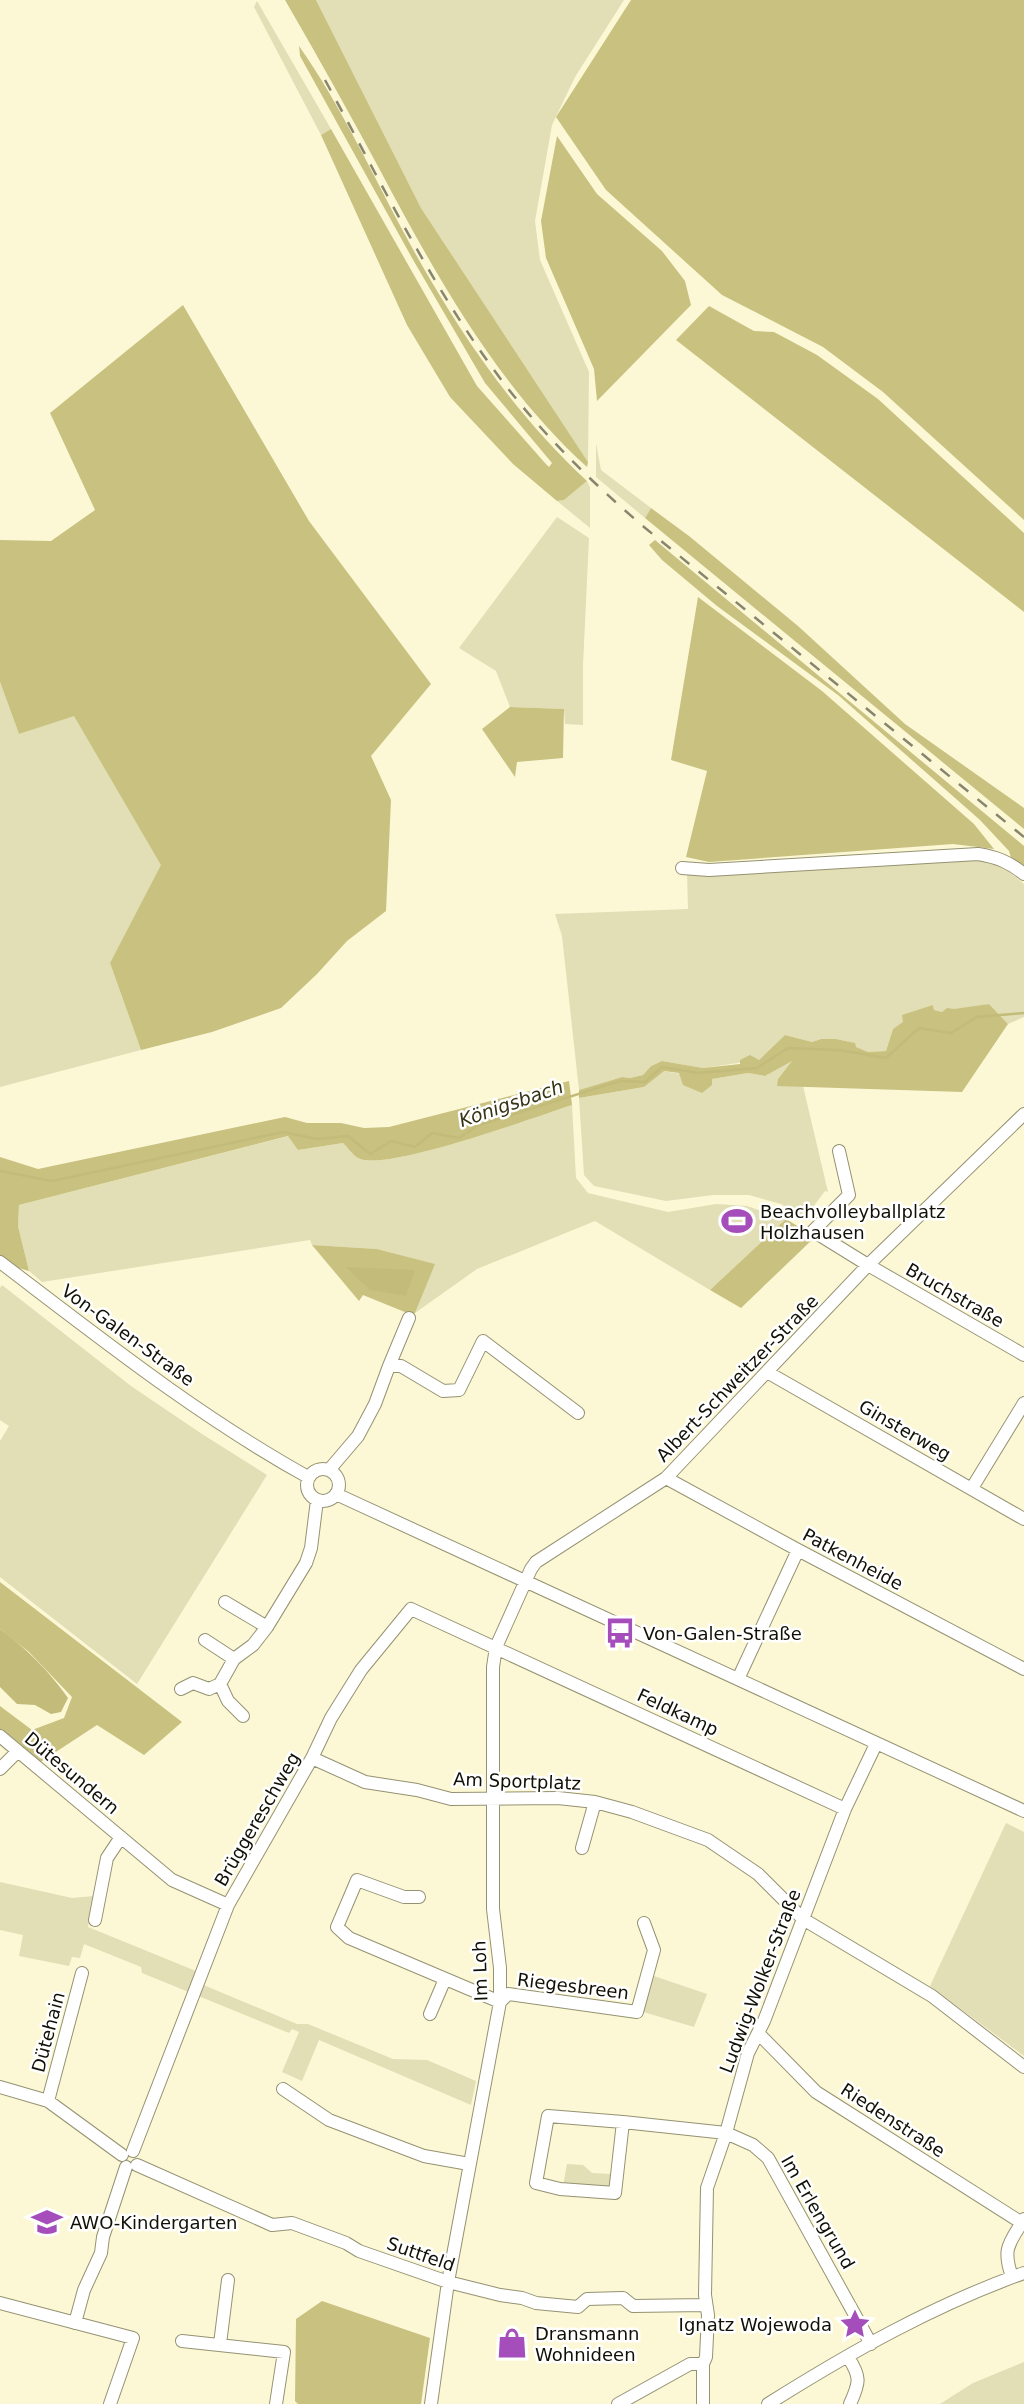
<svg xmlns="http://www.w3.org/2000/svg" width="1024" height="2404" font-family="'DejaVu Sans',sans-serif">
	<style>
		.green { fill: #e2deb5 }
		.forest { fill: #c9c180 }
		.water { fill: #c3bb7a }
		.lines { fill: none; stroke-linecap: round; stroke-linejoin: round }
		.stream { stroke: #c3bb7a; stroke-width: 2.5 }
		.minor-casing { stroke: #959272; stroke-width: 14 }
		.minor { stroke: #fff; stroke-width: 12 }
		.rail { stroke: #88856f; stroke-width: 2.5; stroke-dasharray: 12 12; stroke-linecap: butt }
		.labels { text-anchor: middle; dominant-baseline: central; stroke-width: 5; stroke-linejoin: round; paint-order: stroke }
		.poi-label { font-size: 18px; fill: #111005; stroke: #fff; text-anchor: start }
		.street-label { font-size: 18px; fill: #111005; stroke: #fff }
		.water-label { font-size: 19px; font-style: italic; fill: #363315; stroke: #fff }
	</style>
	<rect width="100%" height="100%" fill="#fcf8d6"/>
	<path class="green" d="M316,0h308l-49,77 -23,48 -17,96 5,39 49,112 -1,90 -167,-254z
		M257,1l74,128 -10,6 -67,-128z
		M596,443l5,27 50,38 -6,10 -49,-41z
		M587,481l3,6v41l-33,-27 7,-1z
		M557,517l32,21 -6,127v60l-18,-1 -1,-15 -54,-2 -14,-36 -37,-23z
		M0,682l19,52 55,-19 88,150 -52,98 31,87 -141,37z
		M976,860c23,4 31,9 48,24v133l-16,7 -19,-20 -47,8 -8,-2 -1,-5 -40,24 -7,22 -18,1 -13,-5 -1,-4 -18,-4h-15l-9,3 -27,-7 -26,25 -56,8 -41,-7 -11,5 -8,9 -13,3 -8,-1 -43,13 -17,-154 -7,-22 133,-5 -1,-36z
		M794,1059l-16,20v7h25l25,106 -3,-1 -21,28 -23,-15 -32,-9h-36l-47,6 -72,-15 -10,-11 -5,-77 65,-11 19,-16 49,8 36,-6 17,3z
		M572,1105l4,73 12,15 80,19 48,-8 31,2 39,13 -76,71 -115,-69 -118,48 -62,44 19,-49 -57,-15 -65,-4 -2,-5 -268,42 -13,-11 -11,-45 1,-21 270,-69 9,14 45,-7c4,4 10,12 15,15 26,15 180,-42 214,-53z
		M2,1285l129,101 71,48 65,41 -130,209 -137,-107v-136l9,-15 -9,-6v-132z
		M1006,1823l18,9v224l-94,-70z
		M0,1882l72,16 22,-2 -6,31 108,44 -2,10 103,43h11l85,35 34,1 49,21 -5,24 -152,-65 -17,41 -20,-9 17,-40 -7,-3 -3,4 -147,-60 -1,-6 -57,-23 -4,14 -8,-1 -3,9 -50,-10 4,-21 -23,-5z
		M651,1975l56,19 -13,33 -54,-16z
		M567,2164l16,1 9,8 21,1 -1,16 -49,-4z
		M1024,2362v42h-84l33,-21z"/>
	<path class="forest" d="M285,0h31l105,208 167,254 -1,5c-90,-82 -149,-188 -206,-295 -31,-58 -63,-115 -96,-172z
		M631,0h393v520l-141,-128 -60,-45 -101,-52 -116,-105 -50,-73z
		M299,46c43,61 74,130 110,196 47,86 105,172 178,239l-23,19 -7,1 -44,-37 -63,-67 -43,-72 -86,-190 10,-6 146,257 68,77 4,4 3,-4 -67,-80 -73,-125 -112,-202z
		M557,136l40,58 65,57 23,30 6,24 -94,96 -3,-32 -48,-111 -5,-37z
		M183,305l126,216 122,163 -60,72 20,44 -5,111 -39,30 -30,33 -36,34 -69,24 -71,18 -31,-87 51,-98 -87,-149 -55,18 -19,-52v-142l51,1 44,-31 -45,-97z
		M709,306l45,25 20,1 43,23 61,44 146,134v79l-348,-272z
		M651,508l38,28 109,90 107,98 119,84v21l-379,-311z
		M655,540l369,306v25l-12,-10 -3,-10 -29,-31 -142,-125 -121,-89 -55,-46 -13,-15z
		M698,597l124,94 152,133 20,25 -41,-5 -244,18 -23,-5 21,-86 -36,-11z
		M510,707l54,2 -1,49 -46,4 -2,15 -33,-48z
		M989,1004l19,20 -46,68 -185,-6 1,-7 14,-18 -27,15 -17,-3 -36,6v6l-10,8 -19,-8 -4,-12 -15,-2 -20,16 -65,11v-8l43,-13 8,1 13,-3 8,-9 11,-5 41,7 37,-4v-4l10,-5 9,5 26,-25 27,7 9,-3h15l19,4 1,4 12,5 18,-1 7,-22 10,-7 -1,-7 31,-10 1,5 8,2 5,-4 7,1z
		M569,1081l3,24c-34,11 -188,68 -214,53 -5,-3 -11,-11 -15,-15l-45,7 -10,-14 -269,69 -1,21 11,45 -14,-4 -15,-11v-99l38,12 247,-52 22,6h34l23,5 25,-1z
		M786,1219l29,18 -74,71 -31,-18z
		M312,1245l65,4 58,15 -20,49 -3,2 -49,-20 -4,6z
		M0,1582l182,140 -38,33 -47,-30 -58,38 -39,-32v-25l32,24 32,-12 8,-21 -43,-45 -29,-23z
		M322,2301l108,37 -9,66h-123l-3,-3 1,-82z"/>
	<path class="water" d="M346,1267l69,3 -9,26 -36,-6z
		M0,1629c27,20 49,42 68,69l-7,14 -10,2 -16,-9 -18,-1 -17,-17z"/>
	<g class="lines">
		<path class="stream" d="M0,1171l52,10 231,-49 34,7 31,-3 22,18 21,-13 24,6 17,-14 27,5 20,-13 141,-44 25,1 17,-15 36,6 59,-5 31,-20 51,2 47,8 33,-30 32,5 26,-16 47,-4"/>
		<g class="minor-casing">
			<path id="minor" d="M682,868l27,2 269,-16c19,3 31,8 46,20
				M839,1151l10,44 -36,36 55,34 156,90
				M0,1262c100,76 198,154 308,215
				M389,1366l20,-48
				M767,1372l257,147
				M307 1485a16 16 0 1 1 32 0a16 16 0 1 1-32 0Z
				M329,1470l29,-34 17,-32 14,-38h12l42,25 16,-1 24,-49 95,72
				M666,1478l132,72 226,119
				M972,1488l52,-85
				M336,1494l688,317
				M225,1602l42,25
				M205,1640l29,19
				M738,1679l60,-129
				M181,1689l12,-6 16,6 11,-5
				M243,1716l-15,-15 -8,-17 14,-25 19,-14 14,-18 39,-64 5,-15 6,-48
				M0,1736l172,144 56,25
				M312,1758l53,24 52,8 34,9 107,-1 37,4 37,10 76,28 50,34 45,45 129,77 92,71
				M0,1769l18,-18
				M582,1848l13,-46
				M419,1897h-15l-47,-17 -20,47 12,11 151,64 8,-8 129,18 17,-62 -10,-27
				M95,1920l12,-62 14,-21
				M430,2014l15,-35
				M758,2033l58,59 206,131
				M0,2087l48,14 74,54
				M283,2089l46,31 95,36 45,8
				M48,2101l34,-128
				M623,2122l-75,-6 -12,67 24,6 55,4 8,-71 103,11 27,12 15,13 103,186
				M133,2151l95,-246 84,-147 19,-40 30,-48 50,-61 434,200
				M137,2165l135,60 20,-2 54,20 13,8 89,31 52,13 22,3 14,5 42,4 9,-8 36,-1 10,8 72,-1
				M1012,2277c-10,-29 -3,-33 12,-58
				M0,2303l133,35 -23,66
				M75,2323l9,-33 17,-37 2,-16 23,-70
				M182,2341l102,11 -8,52
				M220,2344l8,-64
				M848,2357c13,20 12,25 2,47
				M431,2404l17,-122 52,-280v-34l-7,-59v-242l3,-20 35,-78 5,-7 130,-84 202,-213 156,-151
				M618,2404l72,-40h13
				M703,2404v-40l3,-7 2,-42 -3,-20 2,-107 19,-55 22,-80 16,-32 81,-212 31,-65
				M768,2404c81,-51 166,-99 256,-131"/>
		</g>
		<use href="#minor" class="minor"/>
		<path class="rail" d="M325,80c54,98 103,200 169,290 43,59 95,110 150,157l380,310"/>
	</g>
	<defs>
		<g id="stadium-bare" transform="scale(2.415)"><path d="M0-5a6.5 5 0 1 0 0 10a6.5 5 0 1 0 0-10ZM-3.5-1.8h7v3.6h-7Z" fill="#a54ebb" stroke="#fff" stroke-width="2.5" paint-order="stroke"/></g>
		<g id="bus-bare" transform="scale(2.415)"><path d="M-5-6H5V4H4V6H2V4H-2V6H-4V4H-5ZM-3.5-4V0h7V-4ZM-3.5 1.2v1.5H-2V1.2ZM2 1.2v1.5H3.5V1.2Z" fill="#a54ebb" stroke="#fff" stroke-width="2.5" paint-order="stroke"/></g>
		<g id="school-bare" transform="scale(2.415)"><path d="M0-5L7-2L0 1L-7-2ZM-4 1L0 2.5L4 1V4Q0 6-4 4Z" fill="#a54ebb" stroke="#fff" stroke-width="2.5" paint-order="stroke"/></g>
		<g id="sight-bare" transform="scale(2.415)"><path d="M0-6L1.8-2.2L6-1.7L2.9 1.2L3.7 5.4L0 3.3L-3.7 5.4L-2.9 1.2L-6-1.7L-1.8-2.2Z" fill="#a54ebb" stroke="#fff" stroke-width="2.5" paint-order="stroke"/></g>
		<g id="shop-bare" transform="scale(2.415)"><path d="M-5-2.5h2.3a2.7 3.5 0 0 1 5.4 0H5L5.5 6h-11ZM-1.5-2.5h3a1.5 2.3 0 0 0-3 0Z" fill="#a54ebb" stroke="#fff" stroke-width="2.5" paint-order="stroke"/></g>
	</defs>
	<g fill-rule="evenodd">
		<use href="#stadium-bare" x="737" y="1221"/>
		<use href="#bus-bare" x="620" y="1633"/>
		<use href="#school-bare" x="47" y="2222"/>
		<use href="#sight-bare" x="855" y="2324"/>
		<use href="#shop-bare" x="512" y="2343"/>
	</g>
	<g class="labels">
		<g class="poi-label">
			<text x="760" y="1211">Beachvolleyballplatz<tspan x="760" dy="21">Holzhausen</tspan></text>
			<text x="643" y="1633">Von-Galen-Straße</text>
			<text x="70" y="2222">AWO-Kindergarten</text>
			<text x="832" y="2324" text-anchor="end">Ignatz Wojewoda</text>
			<text x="535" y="2333">Dransmann<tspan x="535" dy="21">Wohnideen</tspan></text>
		</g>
		<g class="street-label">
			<text transform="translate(955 1295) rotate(30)">Bruchstraße</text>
			<text transform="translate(128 1335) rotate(36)">Von-Galen-Straße</text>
			<text transform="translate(737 1378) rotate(-46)">Albert-Schweitzer-Straße</text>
			<text transform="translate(905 1430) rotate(30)">Ginsterweg</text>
			<text transform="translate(853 1559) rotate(28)">Patkenheide</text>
			<text transform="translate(678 1712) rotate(25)">Feldkamp</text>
			<text transform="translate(72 1773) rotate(40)">Dütesundern</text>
			<text transform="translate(517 1781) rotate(2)">Am Sportplatz</text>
			<text transform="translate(257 1819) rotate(-60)">Brüggereschweg</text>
			<text transform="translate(480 1971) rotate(-92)">Im Loh</text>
			<text transform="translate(760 1981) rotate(-69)">Ludwig-Wolker-Straße</text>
			<text transform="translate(573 1986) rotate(7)">Riegesbreen</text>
			<text transform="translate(48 2032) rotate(-75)">Dütehain</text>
			<text transform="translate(893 2120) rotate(33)">Riedenstraße</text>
			<text transform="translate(818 2212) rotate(60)">Im Erlengrund</text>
			<text transform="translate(421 2254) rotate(19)">Suttfeld</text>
		</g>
		<g class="water-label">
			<text transform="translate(511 1103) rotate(-19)">Königsbach</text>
		</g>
	</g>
</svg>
